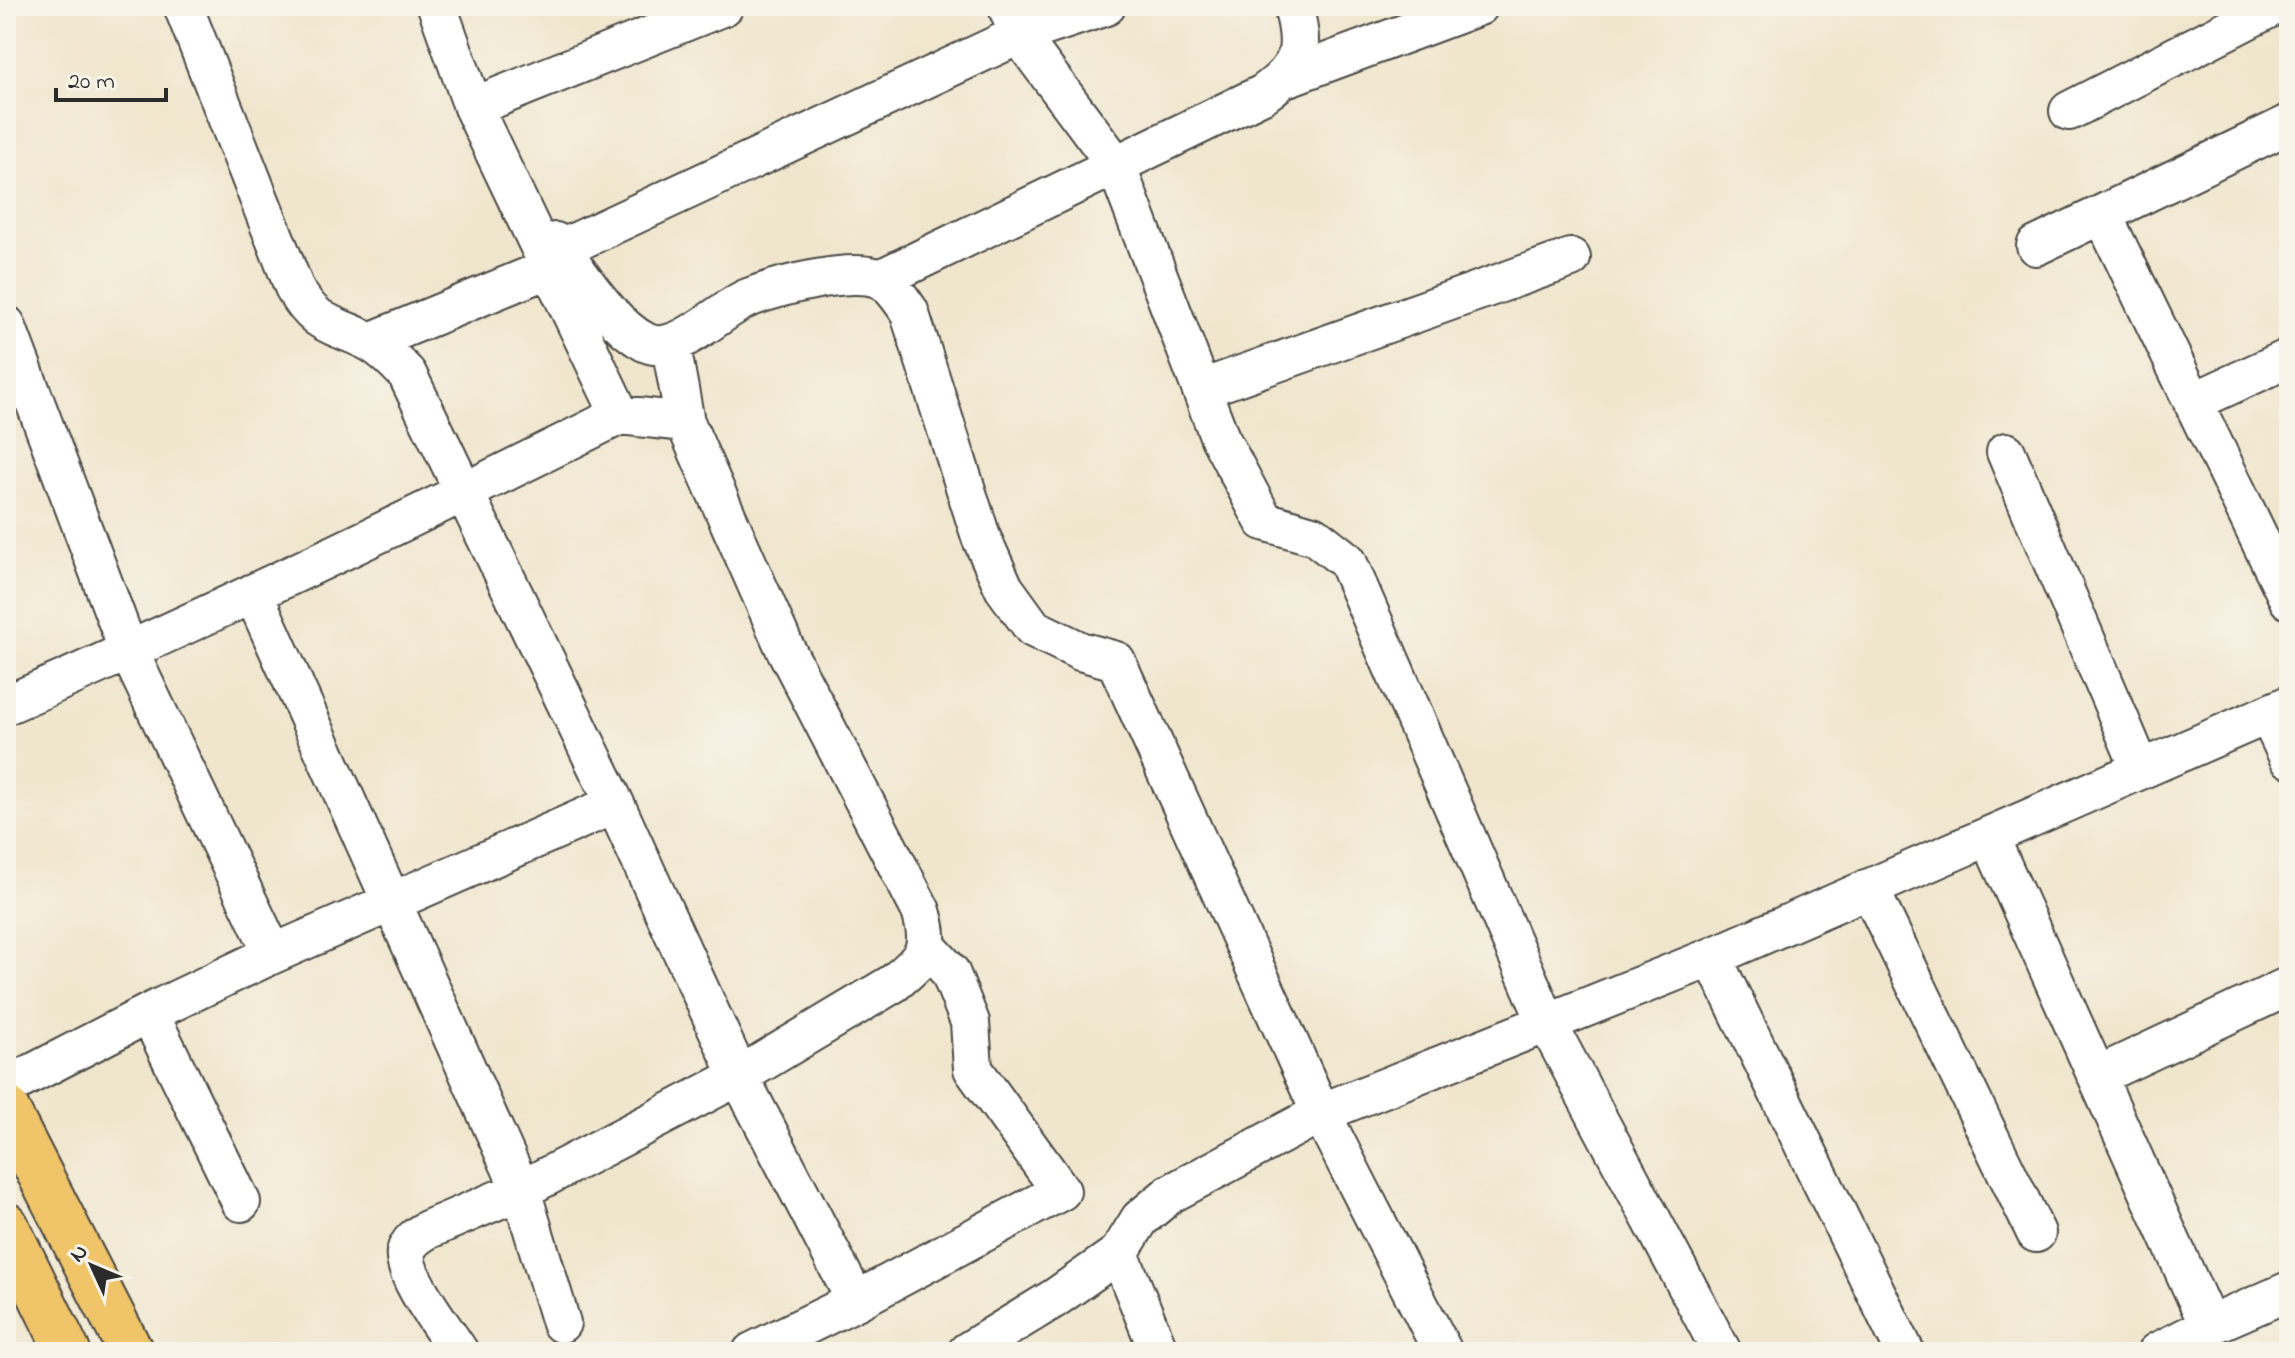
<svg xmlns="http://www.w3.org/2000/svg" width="2295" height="1358" font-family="'Indie Flower',sans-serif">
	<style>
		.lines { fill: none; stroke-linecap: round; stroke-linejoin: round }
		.minor-casing { stroke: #494743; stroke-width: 42 }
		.primary-casing { stroke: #494743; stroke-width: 48 }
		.minor { stroke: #fff; stroke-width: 38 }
		.primary { stroke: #f0c469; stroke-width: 44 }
	</style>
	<rect width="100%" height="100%" fill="#f7f3e8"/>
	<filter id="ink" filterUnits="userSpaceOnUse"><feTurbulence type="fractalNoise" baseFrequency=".0125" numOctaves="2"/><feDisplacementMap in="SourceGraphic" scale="16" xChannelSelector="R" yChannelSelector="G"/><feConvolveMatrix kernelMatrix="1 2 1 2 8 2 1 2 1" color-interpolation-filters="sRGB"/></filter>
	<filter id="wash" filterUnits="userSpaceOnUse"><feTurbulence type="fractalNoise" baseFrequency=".006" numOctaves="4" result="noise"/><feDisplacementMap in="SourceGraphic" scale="32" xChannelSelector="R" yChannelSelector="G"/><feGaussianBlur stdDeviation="1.8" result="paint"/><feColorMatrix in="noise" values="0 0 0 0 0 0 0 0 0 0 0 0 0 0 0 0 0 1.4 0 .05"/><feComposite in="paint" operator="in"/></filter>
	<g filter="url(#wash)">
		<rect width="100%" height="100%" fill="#f0e6cd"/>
	</g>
	<g filter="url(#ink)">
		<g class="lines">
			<g class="minor-casing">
				<path id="minor" d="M183,6l111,281c22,40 38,36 74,54 16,8 27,21 39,33l208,430 124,272 117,225
					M437,6l36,101 147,308 65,7 99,224 137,265c12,39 3,47 -27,72l-155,93 -218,114 -94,40c-9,5 -18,11 -21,22 -4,24 40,79 53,100
					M1007,6l12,29 97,130 104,273 44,83 51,15 32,25 200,462 175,329
					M1288,77l191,-71
					M473,107l251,-101
					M2069,111l205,-105
					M2103,216l186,384
					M555,242c25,31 55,82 90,100 31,16 75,-33 103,-44 28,-11 105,-32 132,-19 12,6 22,22 29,32l72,226 23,51 29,40 47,23 36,10 205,452 122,239
					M2036,246l253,-122
					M561,249l458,-214 87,-29
					M880,279l383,-185c38,-27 42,-43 30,-88
					M6,325l123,327 144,302
					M370,342l180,-74
					M671,346l14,76
					M1202,389l369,-131
					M2193,402l96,-44
					M2006,452l135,318
					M253,593l268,597 40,133
					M6,705c208,-90 412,-189 614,-290
					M2268,714l21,44
					M1989,836l220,490
					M1869,888l167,345
					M1712,957l193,395
					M149,1013l92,189
					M2097,1076l192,-90
					M6,1087l143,-74 124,-59 342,-150
					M1119,1253l40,99
					M752,1352l104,-51 205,-110 -88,-122 -3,-47 -20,-50 -22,-24
					M967,1352l88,-54 64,-45 21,-34 30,-25 151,-81 391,-156 577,-252
					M2157,1352l52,-26 80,-35"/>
			</g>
			<g class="primary-casing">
				<path id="primary" d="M6,1108l125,244
					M6,1225l62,127"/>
			</g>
			<use href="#minor" class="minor"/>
			<use href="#primary" class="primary"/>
		</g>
	</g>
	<rect width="2295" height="1358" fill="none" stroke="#f7f3e8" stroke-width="32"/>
	<g transform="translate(92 1266) rotate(314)" stroke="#f7f3e8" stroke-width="6" paint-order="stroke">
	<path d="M0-6L14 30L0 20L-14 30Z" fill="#2b2b2b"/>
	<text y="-12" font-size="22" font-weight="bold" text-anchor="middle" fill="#2b2b2b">N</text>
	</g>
	<path d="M56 88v12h110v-12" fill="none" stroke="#2b2b2b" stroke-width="4"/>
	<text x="68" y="88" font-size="24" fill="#2b2b2b" stroke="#f7f3e8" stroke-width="6" paint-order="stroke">20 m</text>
</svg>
